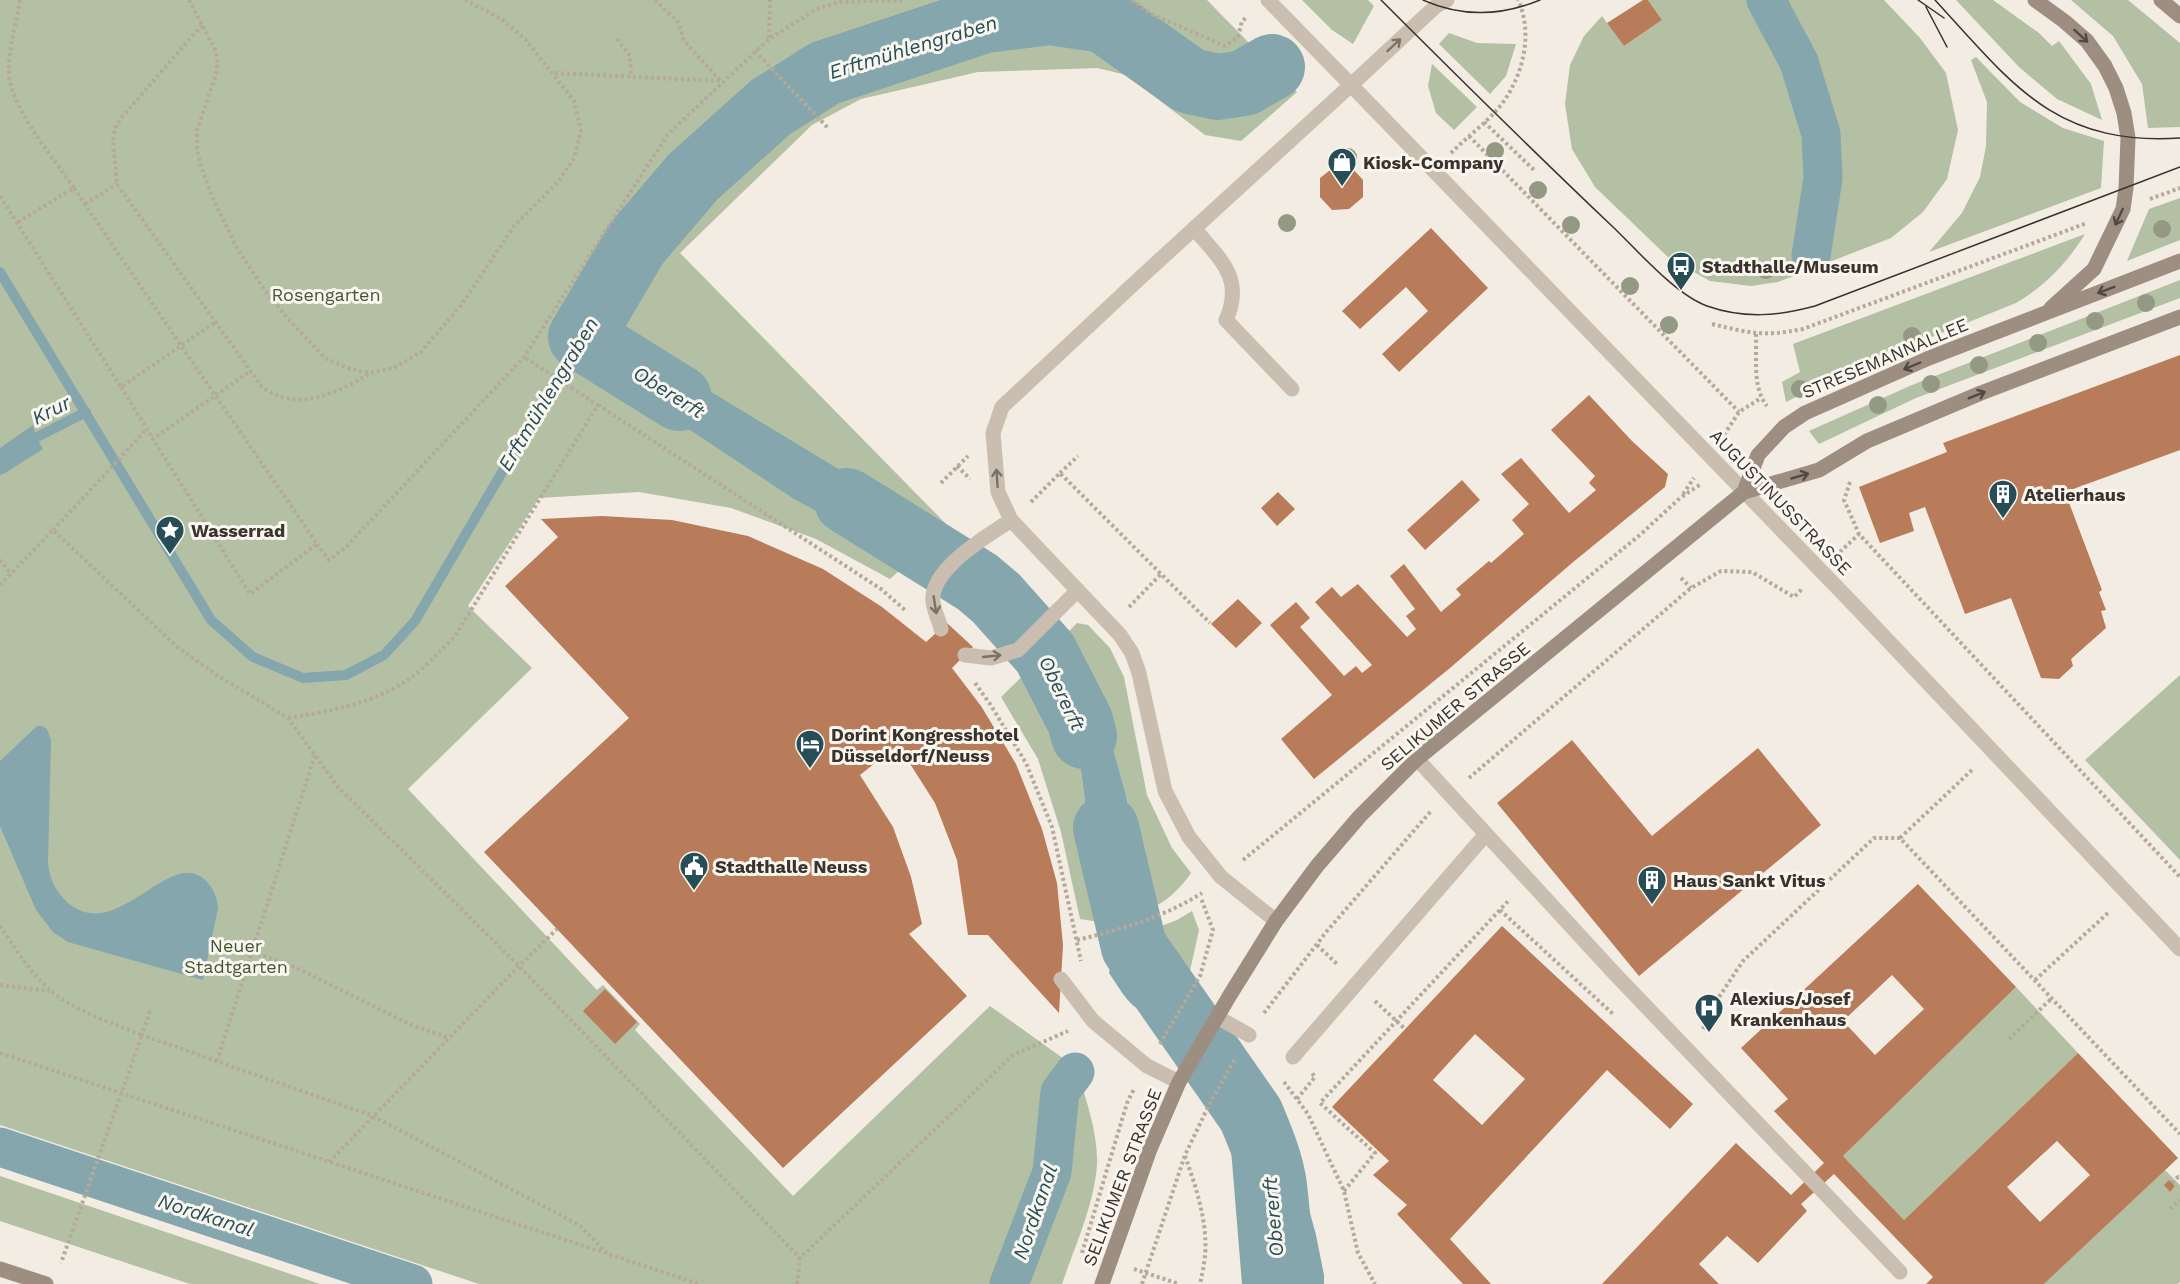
<svg xmlns="http://www.w3.org/2000/svg" width="2180" height="1284" font-family="'Work Sans',sans-serif">
	<style>
		.green { fill: #b3c0a4 }
		.water { fill: #85a6ac }
		.lines { fill: none; stroke-linecap: round; stroke-linejoin: round }
		.stream { stroke: #85a6ac; stroke-width: 10 }
		.canal { stroke: #85a6ac; stroke-width: 39 }
		.river { stroke: #85a6ac; stroke-width: 66 }
		.building { fill: #b97c5a; fill-rule: evenodd }
		.path { stroke: #b5a99a; stroke-width: 4; stroke-dasharray: 3 3; stroke-linecap: butt }
		.lane { stroke: #c9beb0; stroke-width: 15 }
		.street { stroke: #c9beb0; stroke-width: 15 }
		.secondary { stroke: #9d8e81; stroke-width: 15 }
		.tram { stroke: #39322d; stroke-width: 1.5 }
		.tree { fill: #939982 }
		.oneway { stroke: #524942 }
		.oneway2 { stroke: #7a7168 }
		.labels { text-anchor: middle; dominant-baseline: central; stroke-width: 6; stroke-linejoin: round; paint-order: stroke }
		.poi-label { font-size: 18px; font-weight: bold; fill: #39322d; stroke: #f9f6ef; text-anchor: start }
		.park-label { font-size: 18px; fill: #455533; stroke: #f9f6ef }
		.street-label { font-size: 18px; fill: #39322d; stroke: #f9f6ef }
		.water-label { font-size: 20px; font-style: italic; fill: #274e56; stroke: #f9f6ef }
	</style>
	<rect width="100%" height="100%" fill="#f2ece3"/>
	<path class="green" d="M0,0h1207l90,92 -56,49 -36,-6 -79,-60 -29,-7 -119,4 -117,27 -49,26 -132,128 268,273 -58,53 -74,-40 -85,-31 -92,-16 -100,6 -71,108 64,62 -124,121 189,201 6,-5 37,39 -5,6 158,166 197,-190 74,53 -17,20 -8,87 -47,118h-513l-479,-159z
		M1302,0h66l6,6 -21,38 -21,-14z
		M1648,0h236l36,38 26,35 12,57 -11,49 -24,33 -32,26 -113,44 -27,4 -41,-5 -41,-23 -74,-71 -23,-38 -7,-45 5,-39 14,-29 18,-20 22,30 38,-26z
		M1956,0h37l46,33 13,13 7,-5 32,43 11,36 -45,-21 -38,-32z
		M2071,0h57l52,43v84l-32,1 -6,-44 -29,-48z
		M1449,33l28,10 39,1 -10,32 -16,18 -51,-50z
		M1976,57l44,45 43,26 41,13 -3,47 -172,64 33,-39 18,-36 6,-31 1,-44 -16,-42z
		M1432,64l45,43 -23,23 -18,-17 -8,-27z
		M2180,198v42l-53,21 22,-52z
		M2085,234c-18,29 -39,51 -69,69l-161,65 -69,34 -4,-20 18,-10 -7,-28z
		M2180,280v18l-264,100 -97,46 -10,-13 103,-46z
		M1077,623l11,2 22,23 14,29 23,118 25,53 19,25c-12,17 -25,30 -45,37l-20,-115 -40,-127 -25,-29z
		M1033,666l21,32 27,73 12,89 5,27 11,34 -10,1 -19,-3 -19,-87 -23,-73 -37,-62z
		M2180,675v185l-95,-100z
		M1192,911l7,19 -9,41 -44,-39 31,-12z
		M2016,987l62,66 -174,167 -61,-64z
		M1080,1079c8,27 18,57 17,86 -3,40 -22,81 -35,119h-38l40,-99z
		M2165,1170l15,15v97l-2,2h-134z
		M0,1176l320,108h-130l-190,-63z"/>
	<path class="water" d="M620,323l22,27 213,129 83,55 -29,27 -115,-62 -110,-73 -94,-55z
		M33,425l3,12 7,12 -38,24 -5,2v-27z
		M989,571l39,38 -21,20 -42,-35z
		M1061,639l25,29 15,40 25,87 20,114 -37,12 -11,-34 -5,-27 -12,-89 -27,-73 -21,-32z
		M37,726h5l5,3 4,11 -3,123c2,17 7,28 20,40 37,31 75,-16 108,-28 23,-9 41,12 42,33l-15,72 -135,-38 -15,-10 -17,-22 -36,-84v-65z
		M1146,932l44,39c-6,11 -11,27 -20,38 -3,3 -8,5 -13,5 -24,2 -36,-24 -48,-41l7,-31z
		M1238,1069l34,42 34,87 10,37 8,40v9h-82l-12,-147 -15,-22z"/>
	<g class="lines">
		<path class="stream" d="M0,272l211,348 42,37 50,21 43,-3 38,-20 31,-34 166,-284
			M0,456l86,-44"/>
		<path class="canal" d="M1766,0l33,62 22,72 2,44 -12,78
			M0,1147l413,137
			M1009,1284l43,-112 8,-80 15,-20"/>
		<path class="river" d="M679,398l-98,-61 55,-93 57,-67 78,-70 54,-34 160,-53 66,-8 53,8 86,61 28,6 26,-4 28,-16
			M847,501l130,81 19,16 49,55 35,68 4,15
			M1106,828l28,119 117,168c9,22 20,47 23,71 4,32 6,66 4,98"/>
	</g>
	<path class="building" d="M1643,0h5l14,20 -38,26 -17,-23z
		M1334,167h17l12,13v17l-14,12 -17,1 -12,-13v-19z
		M1431,228l57,60 -89,84 -17,-18 46,-43 -22,-24 -46,42 -18,-18z
		M2180,355v95l-115,42 37,98 -3,2 7,18 -5,1 5,17 -35,31 2,7 -14,13 -18,-1 -30,-80 -46,16 -40,-107 -16,6 5,18 -34,12 -21,-56 88,-35 -4,-9z
		M1589,395l43,46 36,33 -3,13 -93,76 -122,105 -136,111 -33,-40 51,-44 -62,-70 26,-23 14,16 -10,9 44,49 12,-10 6,7 10,-8 -57,-63 17,-15 9,10 17,-13 49,53 9,-8 -10,-13 9,-7 -25,-33 14,-12 37,48 20,-17 -5,-6 33,-28 2,2 33,-29 -12,-14 17,-16 -28,-30 20,-16 48,55 27,-23 -7,-7 6,-7 -44,-46z
		M1462,480l18,20 -55,50 -18,-20z
		M1278,492l17,17 -18,17 -16,-18z
		M602,516l70,4 76,16 75,33 59,38 44,35 21,-19 26,24 -21,21 29,38 35,58 26,65 15,54 6,62 -4,68 -71,-78h-20l-11,-75 -22,-57 -37,-58 -38,30 33,52 18,50 11,47 -13,10 58,62 -184,172 -299,-316 145,-134 -124,-132 53,-49 -17,-18z
		M1238,599l24,24 -26,25 -25,-24z
		M1572,740l80,96 106,-88 63,77 -182,151 -142,-173z
		M1918,884l98,103 -173,169 61,64 174,-167 100,105 -134,126h-118l7,-7 -99,-103 -33,30 6,7 -49,52 -31,-27 -28,28 20,20h-117l134,-141 55,52 33,-32 -50,-52 14,-12 -47,-51zM1892,975l32,34 -49,46 -32,-34zM2057,1141l33,34 -50,47 -33,-35z
		M1502,926l191,178 -23,25 -63,-59 -157,169 41,45h-28l-66,-70 10,-9 -34,-30 16,-14 -57,-54zM1475,1034l50,45 -43,46 -49,-45z
		M605,989l32,33 -22,22 -32,-33z
		M2169,1180l6,6 -5,6 -6,-7z"/>
	<g class="lines">
		<path class="path" d="M189,0l26,49 3,14 -3,14 -18,53v18l4,19 14,36 22,45 26,40 27,33 35,37 22,10 23,5 24,-5 27,-16 41,-48 52,-78 44,-44 16,-24 7,-27 -7,-30 -49,-62 -25,-21 -35,-18
			M655,0l23,22 6,19 37,40
			M1132,0l19,14 74,32 13,-9 4,-16 5,-4
			M202,25l-80,92 -7,11 -2,13 4,43 145,203c35,26 76,6 108,-14
			M769,38l1,-38
			M617,39l13,17 1,21
			M755,51l73,77
			M555,73l166,8
			M1484,122l50,48
			M1469,136l270,276
			M1451,153c14,-14 31,-27 44,-41 26,-28 40,-76 23,-112
			M74,188c80,119 162,237 243,356l-67,50 -97,-155 96,-67
			M0,196l121,191 93,-64
			M2150,199l30,-11
			M85,204l32,-20
			M18,222l56,-34c-20,-29 -63,-80 -65,-114 -1,-24 7,-50 11,-74
			M1712,324c37,9 52,13 91,5l284,-106
			M1756,334c1,24 -4,53 11,72
			M121,387l32,52
			M598,405l283,184 25,22
			M1724,435l15,-23 22,-14
			M957,466l13,13
			M1060,473l18,-17
			M1850,482l-6,18 15,34 321,343
			M941,483l27,-27
			M1683,494l11,-16
			M1031,502l29,-29 150,150
			M53,530l94,-101
			M317,544l12,16 17,-13 178,-190 144,-223 101,-95 48,-30 22,-7 64,-2
			M1840,552l19,-18
			M0,560l11,14
			M1681,578l10,10
			M0,585l53,-55 123,116 41,29 71,43 50,69 181,179 281,292
			M1129,607l33,-34
			M975,683l15,21 36,59 26,64 29,134
			M288,718c50,-8 99,-17 137,-52 11,-10 20,-20 30,-30l143,-231 -74,-48
			M1469,778l222,-190 30,-17 31,1 42,25 8,-8
			M1900,838l74,-70
			M1243,860l398,-326 39,-36 21,-14
			M1500,910l113,104
			M0,926c15,22 29,45 49,63 21,20 65,35 93,46l-81,228
			M1077,940c43,-10 87,-23 125,-47
			M1317,945l20,19
			M252,952l43,15 114,57 40,14
			M2035,980l74,-68
			M0,985l50,6
			M1375,1001l30,28
			M150,1011l-8,24 231,81 206,109 28,28
			M1264,1013l63,-82 104,-120
			M1703,1029l12,-26 28,-42 131,-123h26l280,296
			M2009,1039l43,-41
			M1160,1044l40,-68 13,-46 -12,-32
			M0,1053l699,231
			M217,1061l98,-306
			M1284,1082l24,32 36,77 14,62 17,31
			M1297,1099l18,-22 -3,-4
			M1185,1156c11,31 23,67 20,100 -1,10 -3,19 -5,28
			M329,1162l190,-196 38,-37
			M2172,1183l6,-6 2,2
			M1344,1191l31,-38 -55,-50 190,-204
			M2170,1209l10,-9
			M1082,1253l45,-150 7,-14
			M1134,1269l45,15
			M797,1284l3,-26 213,-203 55,-24
			M1142,1284l43,-129 24,-50 27,-48"/>
		<path class="lane" d="M1268,0l83,85 -211,193 -138,129 -9,26 5,59 13,28 109,115 12,18 7,20 26,118 24,46 32,40 55,44
			M1194,228c25,31 51,49 32,92l66,69
			M941,629c-2,-9 -7,-18 -8,-27 -4,-33 55,-66 78,-82
			M965,655l26,3 27,-8 60,-60
			M1417,759l198,215 285,298
			M1061,979l32,42 54,45 32,16
			M1217,1017l32,18
			M1293,1057l193,-223"/>
		<path class="street" d="M1447,0l-11,6 -85,79 506,523 323,341"/>
		<path class="secondary" d="M2035,0l29,21 23,20 18,25 11,22 8,25 4,25 -2,50 -3,21 -29,60 -43,39
			M2161,0l19,16
			M1744,492l14,-37 26,-28 21,-14 124,-55 251,-97
			M0,1269l46,15
			M1102,1284l48,-135 29,-67 51,-87 46,-74 41,-55 43,-50 57,-57 327,-267 75,-22 48,-29 114,-48 199,-76"/>
		<path class="tram" d="M1381,0c77,77 154,153 232,227 25,24 63,68 94,79 37,13 71,10 108,0l365,-139
			M1423,0c38,17 78,16 117,0
			M1918,0l26,18
			M1935,0c77,84 120,146 245,138
			M1926,7l21,40"/>
	</g>
	<g class="tree">
		<circle cx="1495" cy="151" r="9"/>
		<circle cx="1348" cy="157" r="9"/>
		<circle cx="1538" cy="190" r="9"/>
		<circle cx="1287" cy="223" r="9"/>
		<circle cx="1571" cy="225" r="9"/>
		<circle cx="2162" cy="229" r="9"/>
		<circle cx="1766" cy="270" r="9"/>
		<circle cx="1630" cy="286" r="9"/>
		<circle cx="2146" cy="303" r="9"/>
		<circle cx="2095" cy="321" r="9"/>
		<circle cx="1669" cy="325" r="9"/>
		<circle cx="1912" cy="336" r="9"/>
		<circle cx="2038" cy="343" r="9"/>
		<circle cx="1979" cy="365" r="9"/>
		<circle cx="1931" cy="384" r="9"/>
		<circle cx="1800" cy="389" r="9"/>
		<circle cx="1878" cy="405" r="9"/>
	</g>
	<defs><path id="oneway-shaft" d="M-6 0H5M1.5-3L5.5 0L1.5 3" fill="none" stroke-width="1.6" stroke-linecap="round" stroke-linejoin="round" transform="scale(1.5)"/></defs>
	<g class="oneway">
		<use href="#oneway-shaft" transform="translate(2081 36) rotate(42)"/>
		<use href="#oneway-shaft" transform="translate(2119 217) rotate(115)"/>
		<use href="#oneway-shaft" transform="translate(2106 290) rotate(159)"/>
		<use href="#oneway-shaft" transform="translate(1912 366) rotate(157)"/>
		<use href="#oneway-shaft" transform="translate(1977 395) rotate(-22)"/>
		<use href="#oneway-shaft" transform="translate(1800 476) rotate(-16)"/>
	</g>
	<g class="oneway2">
		<use href="#oneway-shaft" transform="translate(1394 45) rotate(-43)"/>
		<use href="#oneway-shaft" transform="translate(997 478) rotate(-94)"/>
		<use href="#oneway-shaft" transform="translate(935 605) rotate(81)"/>
		<use href="#oneway-shaft" transform="translate(992 656) rotate(-6)"/>
	</g>
	<defs>
		<g id="shop-pin" transform="scale(1.5)"><path d="M0 17L-7.5 6A9.5 9.5 0 1 1 7.5 6Z" fill="#274e56" stroke="#f9f6ef"/><path d="M-5-2.5h2.3a2.7 3.5 0 0 1 5.4 0H5L5.5 6h-11ZM-1.5-2.5h3a1.5 2.3 0 0 0-3 0Z" fill="#fff"/></g>
		<g id="bus-pin" transform="scale(1.5)"><path d="M0 17L-7.5 6A9.5 9.5 0 1 1 7.5 6Z" fill="#274e56" stroke="#f9f6ef"/><path d="M-5-6H5V4H4V6H2V4H-2V6H-4V4H-5ZM-3.5-4V0h7V-4ZM-3.5 1.2v1.5H-2V1.2ZM2 1.2v1.5H3.5V1.2Z" fill="#fff"/></g>
		<g id="building-pin" transform="scale(1.5)"><path d="M0 17L-7.5 6A9.5 9.5 0 1 1 7.5 6Z" fill="#274e56" stroke="#f9f6ef"/><path d="M-4-6H4V6H1V3H-1V6H-4ZM-2.5-4.3h1.7v1.8h-1.7ZM.8-4.3h1.7v1.8H.8ZM-2.5-1h1.7V.8h-1.7ZM.8-1h1.7V.8H.8Z" fill="#fff"/></g>
		<g id="sight-pin" transform="scale(1.5)"><path d="M0 17L-7.5 6A9.5 9.5 0 1 1 7.5 6Z" fill="#274e56" stroke="#f9f6ef"/><path d="M0-6L1.8-2.2L6-1.7L2.9 1.2L3.7 5.4L0 3.3L-3.7 5.4L-2.9 1.2L-6-1.7L-1.8-2.2Z" fill="#fff"/></g>
		<g id="hotel-pin" transform="scale(1.5)"><path d="M0 17L-7.5 6A9.5 9.5 0 1 1 7.5 6Z" fill="#274e56" stroke="#f9f6ef"/><path d="M-6-4.5h1.5V1H6V5H4.5V3h-9V5H-6ZM-4 0a1.8 1.8 0 1 1 3.6 0ZM.5 0V-2.5h3Q6-2.5 6 0Z" fill="#fff"/></g>
		<g id="civic-pin" transform="scale(1.5)"><path d="M0 17L-7.5 6A9.5 9.5 0 1 1 7.5 6Z" fill="#274e56" stroke="#f9f6ef"/><path d="M-.6-6.5H3V-4.5H.6V-3L4-1V1h2V6H-6V1h2V-1L-.6-3ZM-1.2 2.5V6h2.4V2.5Z" fill="#fff"/></g>
		<g id="hospital-pin" transform="scale(1.5)"><path d="M0 17L-7.5 6A9.5 9.5 0 1 1 7.5 6Z" fill="#274e56" stroke="#f9f6ef"/><path d="M-5-5h3v3.5h4V-5h3V5h-3V1.5h-4V5h-3Z" fill="#fff"/></g>
	</defs>
	<g fill-rule="evenodd">
		<use href="#shop-pin" x="1342" y="162"/>
		<use href="#bus-pin" x="1681" y="266"/>
		<use href="#building-pin" x="2003" y="494"/>
		<use href="#sight-pin" x="170" y="530"/>
		<use href="#hotel-pin" x="810" y="744"/>
		<use href="#civic-pin" x="694" y="866"/>
		<use href="#building-pin" x="1652" y="880"/>
		<use href="#hospital-pin" x="1709" y="1008"/>
	</g>
	<g class="labels">
		<g class="poi-label">
			<text x="1363" y="162">Kiosk-Company</text>
			<text x="1702" y="266">Stadthalle/Museum</text>
			<text x="2024" y="494">Atelierhaus</text>
			<text x="191" y="530">Wasserrad</text>
			<text x="831" y="734">Dorint Kongresshotel<tspan x="831" dy="21">Düsseldorf/Neuss</tspan></text>
			<text x="715" y="866">Stadthalle Neuss</text>
			<text x="1673" y="880">Haus Sankt Vitus</text>
			<text x="1730" y="998">Alexius/Josef<tspan x="1730" dy="21">Krankenhaus</tspan></text>
		</g>
		<g class="park-label">
			<text x="326" y="294">Rosengarten</text>
			<text x="236" y="945">Neuer<tspan x="236" dy="21">Stadtgarten</tspan></text>
		</g>
		<g class="street-label">
			<text transform="translate(1885 358) rotate(-23)">STRESEMANNALLEE</text>
			<text transform="translate(1781 502) rotate(46)">AUGUSTINUSSTRASSE</text>
			<text transform="translate(1455 706) rotate(-40)">SELIKUMER STRASSE</text>
			<text transform="translate(1122 1177) rotate(-69)">SELIKUMER STRASSE</text>
		</g>
		<g class="water-label">
			<text transform="translate(913 47) rotate(-17)">Erftmühlengraben</text>
			<text transform="translate(669 392) rotate(32)">Obererft</text>
			<text transform="translate(548 394) rotate(-59)">Erftmühlengraben</text>
			<text transform="translate(51 410) rotate(-27)">Krur</text>
			<text transform="translate(1062 693) rotate(64)">Obererft</text>
			<text transform="translate(1035 1212) rotate(-71)">Nordkanal</text>
			<text transform="translate(206 1215) rotate(18)">Nordkanal</text>
			<text transform="translate(1273 1217) rotate(-95)">Obererft</text>
		</g>
	</g>
</svg>
